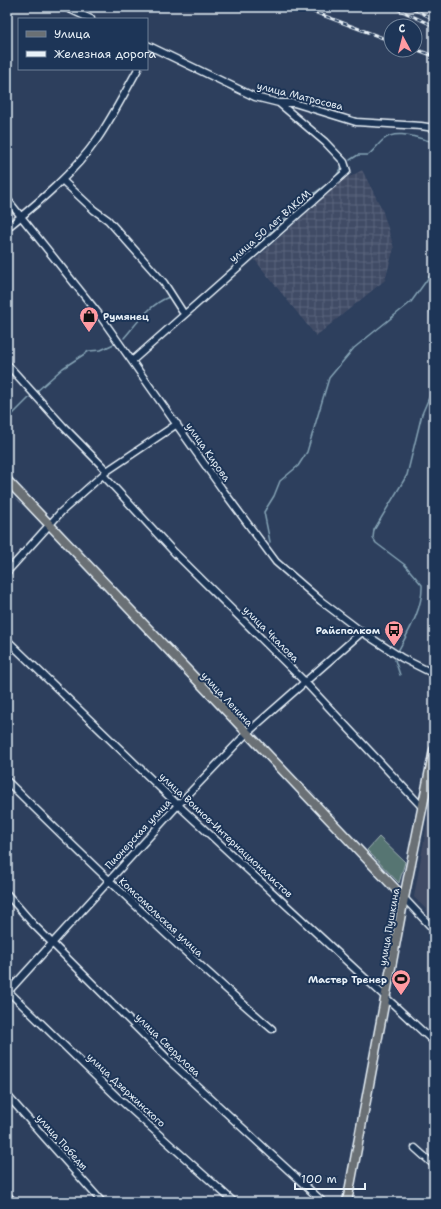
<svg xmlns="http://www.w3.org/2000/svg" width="441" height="1209" font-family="'Shantell Sans',sans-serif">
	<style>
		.built { fill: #404b65 }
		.industrial { fill: url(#industrial-grid) }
		.green { fill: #577472; stroke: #a0b2b5 }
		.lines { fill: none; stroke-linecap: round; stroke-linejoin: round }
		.stream { stroke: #85a3b5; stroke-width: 1.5 }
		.minor-casing { stroke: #e8f1f8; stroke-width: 9 }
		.major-casing { stroke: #e8f1f8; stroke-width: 11 }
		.minor { stroke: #1d3557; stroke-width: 6 }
		.major { stroke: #6a7074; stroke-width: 8 }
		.rail-casing { stroke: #e8f1f8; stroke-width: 3 }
		.rail { stroke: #1d3557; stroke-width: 1.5; stroke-dasharray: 4.5; stroke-linecap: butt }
		.labels { text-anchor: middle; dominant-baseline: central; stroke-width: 4; stroke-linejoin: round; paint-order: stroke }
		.street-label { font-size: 10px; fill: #e8f1f8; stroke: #1d3557 }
		.poi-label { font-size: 10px; font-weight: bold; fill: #e8f1f8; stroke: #1d3557; text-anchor: end }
	</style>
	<defs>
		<pattern id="industrial-grid" width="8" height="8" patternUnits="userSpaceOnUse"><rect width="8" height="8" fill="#404b65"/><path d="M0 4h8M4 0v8" fill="none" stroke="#5c657c"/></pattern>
	</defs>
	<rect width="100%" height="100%" fill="#2d3f5d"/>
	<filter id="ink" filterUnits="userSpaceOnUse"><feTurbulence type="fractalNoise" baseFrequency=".025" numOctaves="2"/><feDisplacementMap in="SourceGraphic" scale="8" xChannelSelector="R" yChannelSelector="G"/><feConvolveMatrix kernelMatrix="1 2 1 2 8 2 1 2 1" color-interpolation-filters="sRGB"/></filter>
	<g filter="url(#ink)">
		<path class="built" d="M429,813l5,1v103l-20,-20z"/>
		<path class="industrial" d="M362,170l20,39 12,39 -9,32 -69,56 -61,-76 91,-83 6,-1z"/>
		<path class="green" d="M379,837l26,25 -6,21 -32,-33z"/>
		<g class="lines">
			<path class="stream" d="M350,160l8,-5h10c6,-4 9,-10 15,-15 14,-12 36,-1 51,2
				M206,292l100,-93 28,-20 9,-13
				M434,297l-4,12 4,34
				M124,338c13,-15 26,-34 45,-41l1,1
				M36,392l27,-24 26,-17 12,-1 15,-7
				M12,415l19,-19
				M270,542l-6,-30 10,-16 6,-15 18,-15 9,-14 22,-74 25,-30 57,-46 23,-32
				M398,651c11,-20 25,-43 24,-66l-17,-20 -29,-22 -3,-5 1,-8 33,-55 15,-61 12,-28
				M395,660l5,15"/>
			<g class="minor-casing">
				<path id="minor" d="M65,7l26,12
					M147,45l108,52 24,6h15l62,19 65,4 13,2
					M62,180l32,30 14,10 56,63 18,28
					M7,199l91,114 124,176 54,73 45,39 41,31 40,26 32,16
					M7,228c32,-26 67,-55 91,-90 15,-22 27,-46 40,-69
					M132,361l215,-190 -3,-9 -19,-20 -46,-39
					M7,364l56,62 44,45
					M103,475l71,77 130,129 119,127
					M7,572l54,-60 46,-41 70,-47
					M7,640l171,165 256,237
					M7,781c86,85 173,169 265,248
					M7,894l26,30 138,138 152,140
					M404,898l30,32
					M7,990l109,106 118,106
					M7,993l171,-188 68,-71 116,-102
					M7,1095l95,107
					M415,1148l19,17
					M7,1195l7,7"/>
			</g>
			<g class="major-casing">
				<path id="major" d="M7,480l397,418
					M347,1202l57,-304 30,-148"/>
			</g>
			<use href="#minor" class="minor"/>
			<use href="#major" class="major"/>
			<g class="rail-casing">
				<path id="rail" d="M301,7l90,34
					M393,7l41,19
					M409,7l25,12
					M427,7l7,3
					M415,49l19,7"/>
			</g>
			<use href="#rail" class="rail"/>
		</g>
	</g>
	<defs>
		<g id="shop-pin" transform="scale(1)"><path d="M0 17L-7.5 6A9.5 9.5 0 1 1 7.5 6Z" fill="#ff9aa2" stroke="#1d3557"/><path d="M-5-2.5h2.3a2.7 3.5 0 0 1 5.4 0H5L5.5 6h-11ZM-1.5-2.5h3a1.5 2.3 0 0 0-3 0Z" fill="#111"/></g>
		<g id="bus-pin" transform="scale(1)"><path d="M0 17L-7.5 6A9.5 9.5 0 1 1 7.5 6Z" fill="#ff9aa2" stroke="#1d3557"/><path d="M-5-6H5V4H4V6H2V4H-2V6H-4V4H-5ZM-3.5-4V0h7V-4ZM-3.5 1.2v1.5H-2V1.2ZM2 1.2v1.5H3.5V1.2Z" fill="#111"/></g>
		<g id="stadium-pin" transform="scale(1)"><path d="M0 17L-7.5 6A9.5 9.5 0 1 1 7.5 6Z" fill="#ff9aa2" stroke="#1d3557"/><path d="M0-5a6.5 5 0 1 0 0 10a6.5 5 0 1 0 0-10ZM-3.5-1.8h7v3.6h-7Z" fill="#111"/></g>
	</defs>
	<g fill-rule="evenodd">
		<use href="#shop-pin" x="89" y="316"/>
		<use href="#bus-pin" x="394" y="630"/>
		<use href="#stadium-pin" x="401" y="979"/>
	</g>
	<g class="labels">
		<g class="street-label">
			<text transform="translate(300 96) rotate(14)">улица Матросова</text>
			<text transform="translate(270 226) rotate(-41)">улица 50 лет ВЛКСМ</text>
			<text transform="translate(208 452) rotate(55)">улица Кирова</text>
			<text transform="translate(271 634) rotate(45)">улица Чкалова</text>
			<text transform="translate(227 699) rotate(47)">улица Ленина</text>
			<text transform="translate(138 834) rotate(-47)">Пионерская улица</text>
			<text transform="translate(226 835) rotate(43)">улица Воинов-Интернационалистов</text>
			<text transform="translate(161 917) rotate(43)">Комсомольская улица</text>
			<text transform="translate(389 927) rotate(-80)">улица Пушкина</text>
			<text transform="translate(168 1045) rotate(44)">улица Свердлова</text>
			<text transform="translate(126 1090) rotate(43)">улица Дзержинского</text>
			<text transform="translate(62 1142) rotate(48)">улица Победы</text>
		</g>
		<g class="poi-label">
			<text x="103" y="316" text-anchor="start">Румянец</text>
			<text x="380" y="630">Райсполком</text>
			<text x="387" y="979">Мастер Тренер</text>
		</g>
	</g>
	<rect width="441" height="1209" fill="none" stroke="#1d3557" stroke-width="24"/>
	<rect x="12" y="12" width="417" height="1185" fill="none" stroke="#e8f1f8" stroke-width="1.5" filter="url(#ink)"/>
	<rect x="18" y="18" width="130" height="52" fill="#1d3557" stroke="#6e8097"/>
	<rect x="26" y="31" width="20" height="6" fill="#6a7074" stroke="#6e8097"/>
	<text x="54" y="38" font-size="12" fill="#e8f1f8">Улица</text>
	<rect x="26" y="51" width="20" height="6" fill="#e8f1f8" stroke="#6e8097"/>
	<text x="54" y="58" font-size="12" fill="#e8f1f8">Железная дорога</text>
	<g transform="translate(403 38) rotate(353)"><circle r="19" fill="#1d3557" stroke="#6e8097"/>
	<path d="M0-3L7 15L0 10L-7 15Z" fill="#ff9aa2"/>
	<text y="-6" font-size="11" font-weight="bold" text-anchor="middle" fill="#e8f1f8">С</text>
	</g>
	<path d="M295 1183v6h70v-6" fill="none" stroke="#e8f1f8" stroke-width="2"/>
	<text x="301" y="1183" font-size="12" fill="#e8f1f8" stroke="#1d3557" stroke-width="3" paint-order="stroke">100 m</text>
</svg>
